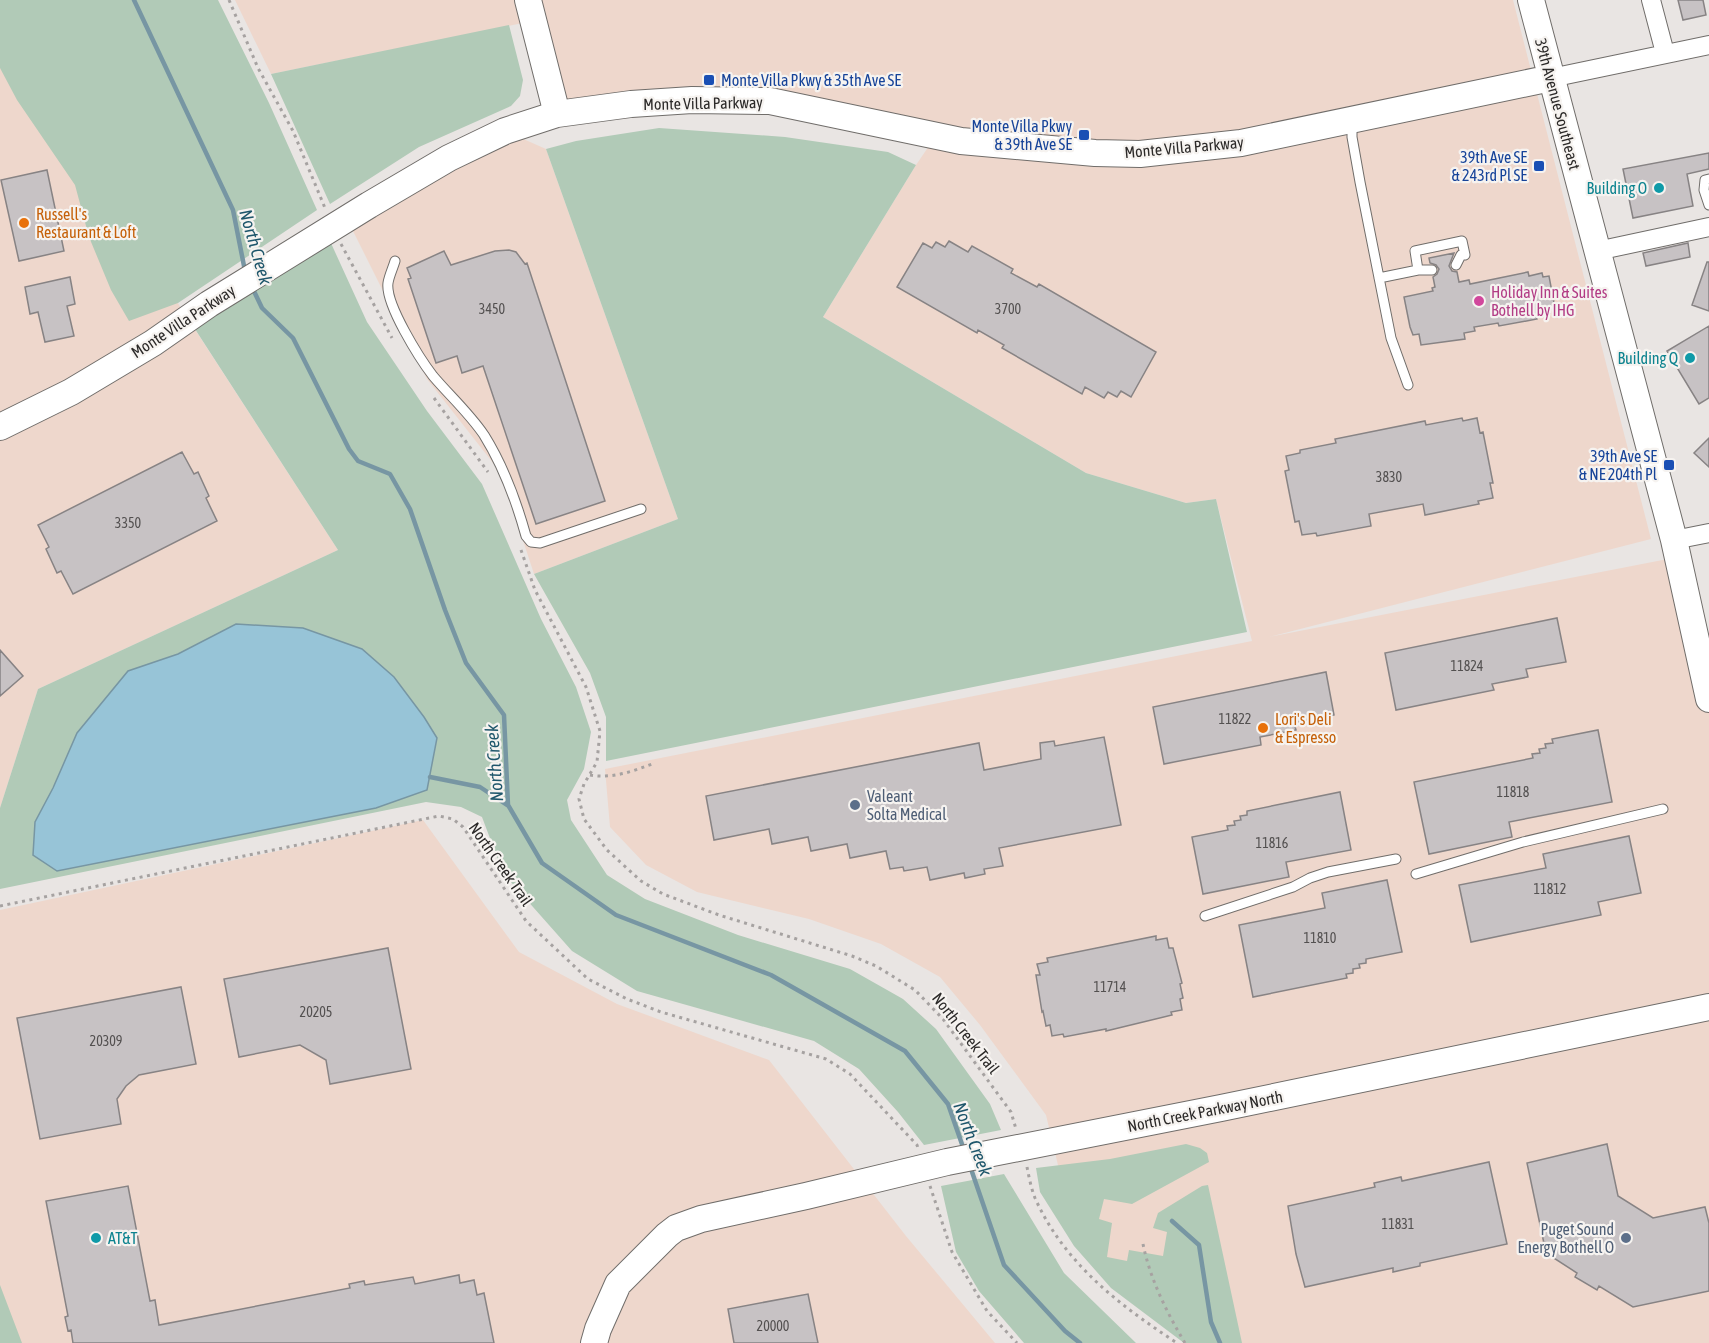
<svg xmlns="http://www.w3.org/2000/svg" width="1709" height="1343" font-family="'Asap Condensed',sans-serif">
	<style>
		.commercial { fill: #eed7cc }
		.green { fill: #b1cab7 }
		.water { fill: #97c4d7; stroke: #7796a3; stroke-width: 1.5 }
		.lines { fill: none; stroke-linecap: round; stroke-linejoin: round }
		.stream { stroke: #7796a3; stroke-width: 4.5 }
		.building { fill: #c7c2c4; stroke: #878384; stroke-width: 1.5 }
		.lane-casing { stroke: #706d6a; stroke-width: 11 }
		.street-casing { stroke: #706d6a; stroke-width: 20 }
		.secondary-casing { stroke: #706d6a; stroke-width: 28 }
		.path { stroke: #a6a2a1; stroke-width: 3; stroke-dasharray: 3 4.5; stroke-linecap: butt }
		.lane { stroke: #fff; stroke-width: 9 }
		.street { stroke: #fff; stroke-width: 18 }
		.secondary { stroke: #fff; stroke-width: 26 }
		.transit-dot { fill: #1a4fb4; stroke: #f6f3f0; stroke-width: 2 }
		.culture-dot { fill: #0f9aa8; stroke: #f6f3f0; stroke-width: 2 }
		.food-dot { fill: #e8710a; stroke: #f6f3f0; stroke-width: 2 }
		.hotel-dot { fill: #d1479c; stroke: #f6f3f0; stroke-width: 2 }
		.service-dot { fill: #5c6f8a; stroke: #f6f3f0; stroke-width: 2 }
		.labels { text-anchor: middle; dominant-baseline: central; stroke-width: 4.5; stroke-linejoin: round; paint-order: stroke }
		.number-label { font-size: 14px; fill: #535050 }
		.transit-label { font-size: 16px; fill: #164399; stroke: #f6f3f0; text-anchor: end }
		.street-label { font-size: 16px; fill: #2c2a29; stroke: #f6f3f0 }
		.culture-label { font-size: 16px; fill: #0d838f; stroke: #f6f3f0; text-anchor: end }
		.food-label { font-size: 16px; fill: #c56008; stroke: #f6f3f0; text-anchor: start }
		.hotel-label { font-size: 16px; fill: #b23c85; stroke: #f6f3f0; text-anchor: start }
		.service-label { font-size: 16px; fill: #4e5e75; stroke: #f6f3f0; text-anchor: start }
		.water-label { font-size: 18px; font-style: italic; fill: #1e566b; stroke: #f6f3f0 }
	</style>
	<rect width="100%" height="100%" fill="#e9e5e3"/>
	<path class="commercial" d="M235,0h1278l138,539 -382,98 409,-80 31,142v644h-512l-87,-68 -47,-89 -17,-71 -66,-90 -40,-48 -59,-33 -72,-25 -112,-27 -51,-27 -36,-38 -5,-58 647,-128 -36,-142 -30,4 -100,-30 -263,-156 93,-152 28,-41 -196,-36 -183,15 -22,-84 -272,55z
		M0,29l338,521 -300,139 -38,119z
		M505,131l41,18 132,370 -144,55 -33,-101 -74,-94 -77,-154z
		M423,820l96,132 98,52 152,56 137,176 89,107h-995v-433z"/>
	<path class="green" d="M0,0h218l51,103 48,107 -139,93 -49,18 -18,-31 -22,-53 -14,-52 -58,-85 -17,-32z
		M509,25l14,55 -3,16 -9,10 -92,41 -89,57 -59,-130z
		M659,128l126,9 103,15 28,13 -93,152 263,156 100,30 30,-4 31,133 -641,129v-44l-16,-44 -56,-99 144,-55 -132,-370 30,-8z
		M330,241l37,81 60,89 55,73 59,135 35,68 15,45 -7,37 -17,31 4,20 36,55 38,24 93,36 112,34 53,30 33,30 54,75 11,26 -77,15 -26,-33 -39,-43 -45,-28 -177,-50 -65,-40 -69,-78 -21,-56 -21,-10 -35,-5 -426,87v-81l38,-119 300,-139 -145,-224z
		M1186,1144l14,4 7,5 2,9 -77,42 -28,-5 -5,20 13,4 -5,34 20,4 2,-11 34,6 4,-24 -14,-4 5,-15 44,-27 6,-1 34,158h-58l-73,-55 -37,-42 -34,-54 -4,-24 74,-9z
		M1004,1174l60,99 72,70h-112l-45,-52 -23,-39 -15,-66z
		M0,1285l22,58h-22z"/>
	<path class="water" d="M236,624l67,4 59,21 32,28 30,40 13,21 -10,52 -51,18 -319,63 -24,-16 2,-33 18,-34 24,-55 51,-62 50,-17z"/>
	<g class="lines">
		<path class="stream" d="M134,0l99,210 12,61
			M252,287l10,21 31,30 56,111 9,12 32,13 20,35 35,101 21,53 38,52 4,90 34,58 74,52 155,60 134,76 43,53 16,46
			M430,777l50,10 27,18
			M970,1166l34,99 61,66 15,12
			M1172,1221l27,24 12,77 9,21"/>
	</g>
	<path class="building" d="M1678,0h25l3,15 -23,5z
		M1709,153v16l-22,5 6,32 -60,12 -10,-49z
		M47,170l17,81 -45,10 -18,-81z
		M949,241l19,11 4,-6 41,23 -2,4 26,14 2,-3 117,68 -25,45 -10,-6 -4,6 -9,-5 -4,6 -19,-11 -3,7 -80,-46 2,-3 -26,-15 -1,3 -80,-46 26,-44 9,5 4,-6 9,5z
		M1688,243l2,14 -44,9 -3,-13z
		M444,251l7,14 44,-14 14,-1 7,2 9,12 2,-1 78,238 -69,23 -53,-158 -21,7 -5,-17 -21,7 -28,-84 3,-1 -4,-10z
		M1454,253l-5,13 3,5 5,1 2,10 10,-2 1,4 58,-12 1,4 13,-3 1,4 6,-1 6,32 -6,1 1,4 -14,2 1,4 -38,7 -1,-3 -24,4 1,4 -11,2 1,6 -44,6 -2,-11 -6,1 -3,-8 -6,-30 29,-6 -1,-3 3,-1 -2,-10 4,-3 2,-5 -3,-4 -6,-2 -1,-5z
		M1707,262h2v49l-17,-6z
		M70,277l5,27 -8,2 7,30 -29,6 -7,-30 -8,2 -5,-27z
		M1709,326v72l-10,6 -32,-53z
		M1462,418l1,3 14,-3 3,15 3,-1 10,51h-3l3,15 -15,3 1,3 -54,11 -2,-11 -54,10 2,12 -54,10 -1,-3 -14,2 -3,-14 -4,1 -10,-51 4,-1 -3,-14 14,-3v-3l36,-7 -1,-4 90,-18 1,4z
		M1709,438v29l-15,-14z
		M182,452l12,22 4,-2 11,24 -3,2 11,23 -144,73 -12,-23 -4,2 -11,-24 3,-2 -11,-22z
		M1557,618l9,44 -40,7 2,8 -36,7 2,6 -98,20 -11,-57z
		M0,650l23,26 -23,20z
		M1326,672l8,43 -40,8 2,7 -36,7 1,8 -97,19 -11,-57z
		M1598,730l14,72 -103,20 3,15 -83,17 -15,-72 119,-24 -1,-4 8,-1 -1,-4 7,-1 -1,-4 8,-1 -1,-4z
		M1104,737l17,88 -122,23 4,18 -19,3 1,5 -20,4 -1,-5 -34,7 -3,-13 -23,4 -1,-4 -13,2 -4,-18 -36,7 -3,-14 -36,7 -3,-14 -36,7 -3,-15 -55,11 -8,-44 273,-53 5,27 57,-11 -1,-16 14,-2 1,5z
		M1340,792l11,58 -65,12 3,15 -86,17 -11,-57 36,-7 -1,-4 8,-1 -1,-4 7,-1 -1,-4 7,-1v-4z
		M1629,836l12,57 -43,9 3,13 -130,27 -12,-57 87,-17 -3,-14z
		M1387,880l15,72 -36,7v4l-7,1 1,4 -7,1v4l-7,1 1,4 -94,19 -14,-72 86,-17 -3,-15z
		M1156,936v4l11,-2 2,10h4l9,35 -2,1 3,14 -3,1 2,11 -11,2 1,3 -66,16v-2l-42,8 -1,-3 -11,2 -2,-11 -4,1 -3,-15 -1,1 -6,-37h4l-3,-11 11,-2 -1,-4z
		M388,948l23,121 -81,15 -4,-24 -26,-15 -61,12 -15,-78z
		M181,987l15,77 -57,11 -13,11 -9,13 4,25 -81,15 -23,-121z
		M1607,1144l11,52 35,22 52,-11 4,16v68l-76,16 -34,-21 -2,4 -22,-13 2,-4 -31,-20 -19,-90z
		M1489,1162l18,82 -87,19v3l-27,6v-4l-88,19 -9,-33 -8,-48 87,-19 -1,-4 27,-6 1,4z
		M128,1186l22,115 5,-1 4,25 191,-37 -1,-4 15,-3 1,4 48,-8 2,7 44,-9 1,8 14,-3 3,15 7,-2 10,50h-421l-2,-13 -3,1 -3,-14 3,-1 -22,-115z
		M808,1294l10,49h-84l-6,-34z"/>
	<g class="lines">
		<g class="lane-casing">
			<path id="lane" d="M1352,121v16l8,45 31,156 17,47
				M1709,179l-4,1 -1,10 5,15
				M395,261c-2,7 -6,15 -7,22 -3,21 32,76 45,93 17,20 36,37 51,59 20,32 32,65 42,101l5,6 9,1 101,-34
				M1418,270h14
				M1379,278l39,-8 -3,-19 47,-10 3,14h-4l-5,10
				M1416,874l107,-32 140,-33
				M1205,916l88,-29 17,-9 18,-6 68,-13"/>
		</g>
		<g class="street-casing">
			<path id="street" d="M1651,0l14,53
				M1551,78l158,-33
				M1597,251l112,-24
				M1674,540l35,-7"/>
		</g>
		<g class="secondary-casing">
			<path id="secondary" d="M528,0l29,114
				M1531,0l143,540 35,159
				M0,427l71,-35 82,-49 56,-39 160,-99 80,-47 56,-27 52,-17 74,-10 61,-4 78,1 191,40 134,12 45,1 101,-11 310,-65
				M594,1343l4,-14 20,-45 49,-49 9,-7 25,-9 105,-23 141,-34 274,-54 488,-101"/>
		</g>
		<path class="path" d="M229,0l29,68 35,63 32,77
			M341,244l51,94
			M434,398l54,74
			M521,550l14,40 51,97 14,44 -3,31 -13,22 -5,15 5,20 23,31 34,31 22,13 56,21 133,41 24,10 39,24 28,29 68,93 5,17
			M590,775c23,4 43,-4 65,-12
			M0,906l439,-90 14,3 10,8 63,94 62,58 39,20 34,13 165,47 24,15 67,71 1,3
			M1027,1167c2,10 4,21 8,31 29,65 84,107 142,145
			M930,1186l22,66 35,59 30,32
			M1143,1244c7,35 24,69 42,99"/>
		<use href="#lane" class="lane"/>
		<use href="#street" class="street"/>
		<use href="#secondary" class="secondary"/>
	</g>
	<g class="transit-dot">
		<rect x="703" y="74" width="12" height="12" rx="3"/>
		<rect x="1078" y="129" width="12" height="12" rx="3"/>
		<rect x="1533" y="160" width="12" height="12" rx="3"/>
		<rect x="1663" y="459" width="12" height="12" rx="3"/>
	</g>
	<g class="culture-dot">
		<circle cx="1659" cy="188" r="6"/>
		<circle cx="1690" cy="358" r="6"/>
		<circle cx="96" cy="1238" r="6"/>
	</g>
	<g class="food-dot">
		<circle cx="24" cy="223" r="6"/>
		<circle cx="1263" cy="728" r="6"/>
	</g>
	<circle class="hotel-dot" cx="1479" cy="301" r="6"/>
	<g class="service-dot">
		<circle cx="855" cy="805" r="6"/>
		<circle cx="1626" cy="1238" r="6"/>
	</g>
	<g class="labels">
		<g class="number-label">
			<text x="492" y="309">3450</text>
			<text x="1008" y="309">3700</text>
			<text x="1389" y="477">3830</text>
			<text x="128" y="523">3350</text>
			<text x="1467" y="666">11824</text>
			<text x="1235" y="719">11822</text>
			<text x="1513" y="792">11818</text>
			<text x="1272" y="843">11816</text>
			<text x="1550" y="889">11812</text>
			<text x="1320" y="938">11810</text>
			<text x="1110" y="987">11714</text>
			<text x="316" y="1012">20205</text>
			<text x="106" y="1041">20309</text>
			<text x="1398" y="1224">11831</text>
			<text x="773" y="1326">20000</text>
		</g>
		<g class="transit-label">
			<text x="721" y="80" text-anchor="start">Monte Villa Pkwy &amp; 35th Ave SE</text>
			<text x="1072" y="126">Monte Villa Pkwy<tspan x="1072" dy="18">&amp; 39th Ave SE</tspan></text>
			<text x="1527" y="157">39th Ave SE<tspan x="1527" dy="18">&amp; 243rd Pl SE</tspan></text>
			<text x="1657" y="456">39th Ave SE<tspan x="1657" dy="18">&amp; NE 204th Pl</tspan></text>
		</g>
		<g class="street-label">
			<text transform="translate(703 103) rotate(-1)">Monte Villa Parkway</text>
			<text transform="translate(1558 104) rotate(75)">39th Avenue Southeast</text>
			<text transform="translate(1184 147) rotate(-5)">Monte Villa Parkway</text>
			<text transform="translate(183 321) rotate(-33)">Monte Villa Parkway</text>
			<text transform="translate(501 864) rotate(55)">North Creek Trail</text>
			<text transform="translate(966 1033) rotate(52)">North Creek Trail</text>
			<text transform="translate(1205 1111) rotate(-11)">North Creek Parkway North</text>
		</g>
		<g class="culture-label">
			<text x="1647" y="188">Building O</text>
			<text x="1678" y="358">Building Q</text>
			<text x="108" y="1238" text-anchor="start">AT&amp;T</text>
		</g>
		<g class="food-label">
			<text x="36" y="214">Russell's<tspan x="36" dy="18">Restaurant &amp; Loft</tspan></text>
			<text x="1275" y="719">Lori's Deli<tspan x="1275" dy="18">&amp; Espresso</tspan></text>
		</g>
		<g class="hotel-label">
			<text x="1491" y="292">Holiday Inn &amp; Suites<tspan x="1491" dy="18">Bothell by IHG</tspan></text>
		</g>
		<g class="service-label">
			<text x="867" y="796">Valeant<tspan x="867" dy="18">Solta Medical</tspan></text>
			<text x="1614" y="1229" text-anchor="end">Puget Sound<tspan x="1614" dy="18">Energy Bothell O</tspan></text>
		</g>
		<g class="water-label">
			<text transform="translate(256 247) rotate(74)">North Creek</text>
			<text transform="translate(494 763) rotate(-94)">North Creek</text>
			<text transform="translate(973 1139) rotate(69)">North Creek</text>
		</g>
	</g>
</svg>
